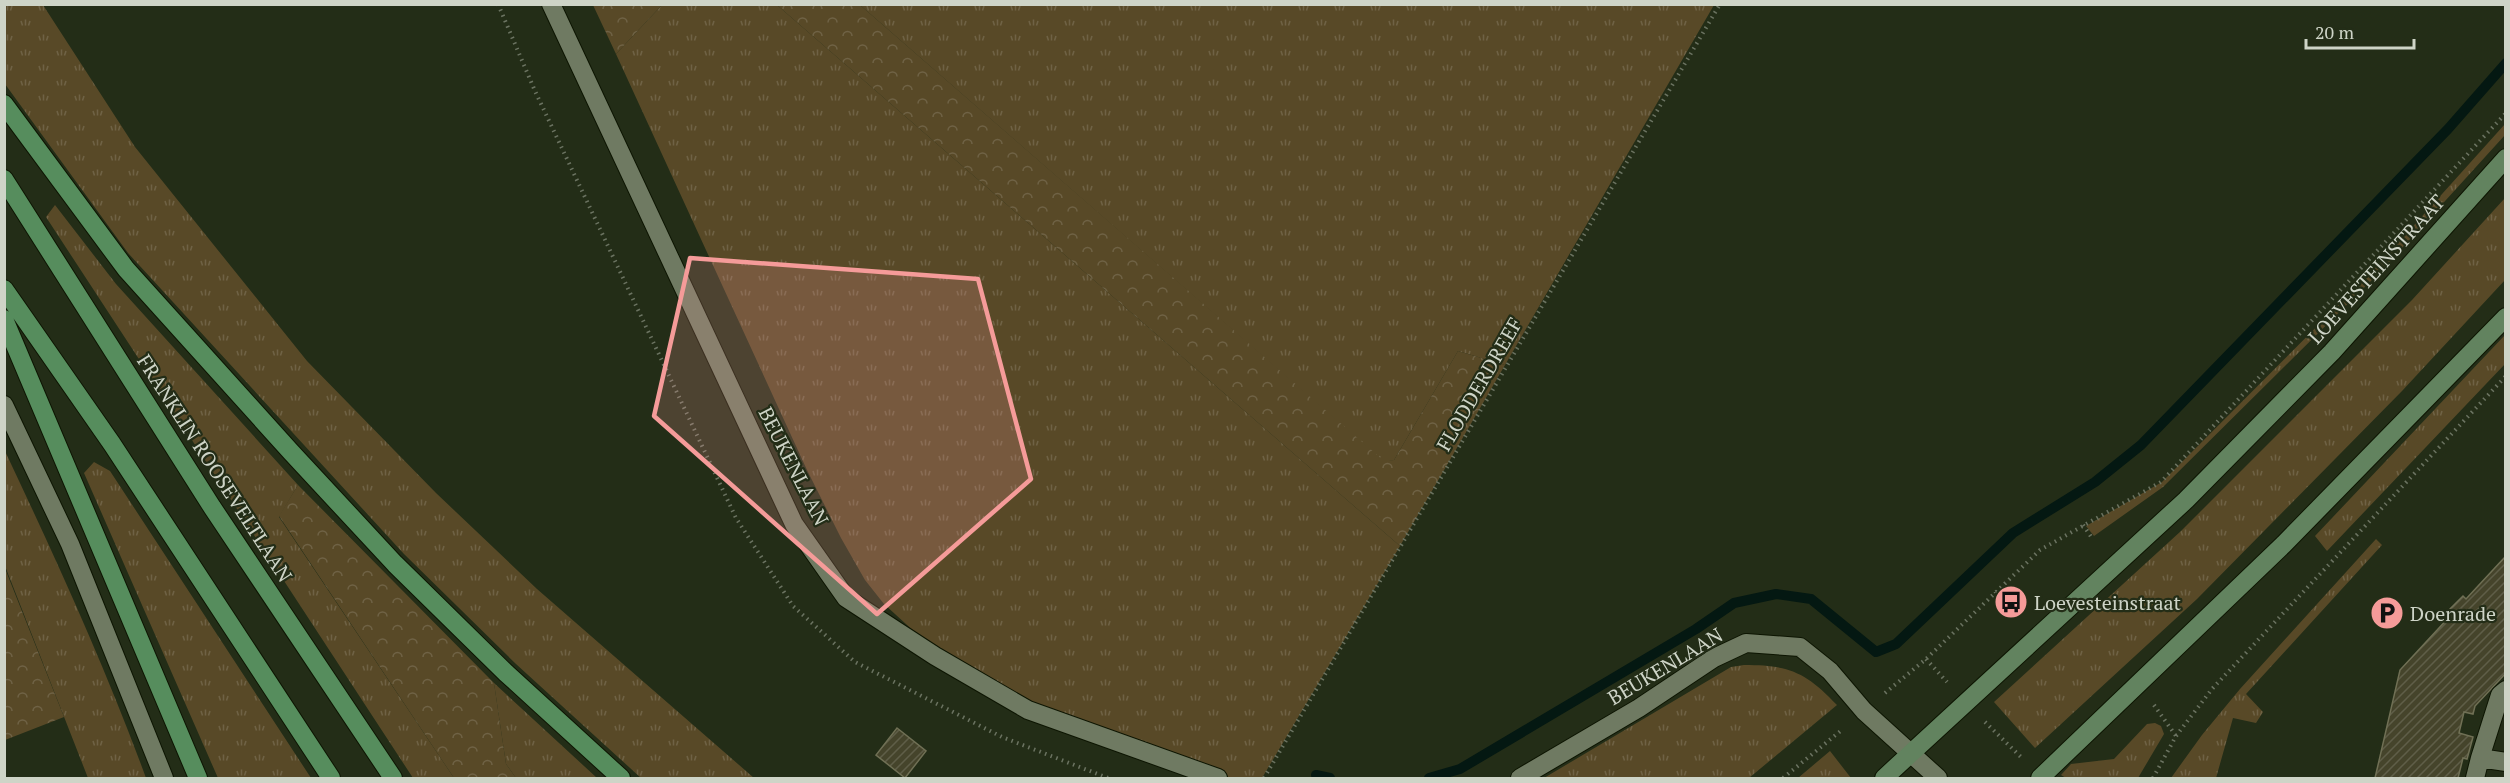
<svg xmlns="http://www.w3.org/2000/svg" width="2510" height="783" font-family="'PT Serif',serif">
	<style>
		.grass { fill: url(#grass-tufts) }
		.forest { fill: url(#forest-crowns) }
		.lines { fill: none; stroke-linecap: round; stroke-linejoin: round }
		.stream { stroke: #041812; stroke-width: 10 }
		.building { fill: url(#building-hatch); stroke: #707055; stroke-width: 1.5 }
		.lane-casing { stroke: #0d1502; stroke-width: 20 }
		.street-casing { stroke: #0d1502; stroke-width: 20 }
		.secondary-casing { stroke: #0d1502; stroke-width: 20 }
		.primary-casing { stroke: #0d1502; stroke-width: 20 }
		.path { stroke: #6b7361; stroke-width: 4; stroke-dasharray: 1.5 4.5; stroke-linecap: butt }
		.lane { stroke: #6f7a62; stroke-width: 18 }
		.street { stroke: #6f7a62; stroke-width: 18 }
		.secondary { stroke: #62835f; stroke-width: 18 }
		.primary { stroke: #568d5d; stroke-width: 18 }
		.marked { fill: #f59b99; fill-opacity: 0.2; stroke: #f59b99; stroke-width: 4.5; stroke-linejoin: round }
		.labels { text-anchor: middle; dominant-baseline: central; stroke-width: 4.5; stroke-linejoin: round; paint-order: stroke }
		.street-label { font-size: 20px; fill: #ced4c7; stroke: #232d17 }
		.poi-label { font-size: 20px; fill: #ced4c7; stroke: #232d17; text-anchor: start }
	</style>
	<defs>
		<pattern id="grass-tufts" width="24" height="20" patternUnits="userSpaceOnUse" patternTransform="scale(1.5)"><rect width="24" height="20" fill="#584927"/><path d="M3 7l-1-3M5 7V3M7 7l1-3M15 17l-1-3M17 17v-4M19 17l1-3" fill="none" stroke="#6f6245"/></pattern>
		<pattern id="forest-crowns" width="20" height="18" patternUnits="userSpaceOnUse" patternTransform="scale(1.5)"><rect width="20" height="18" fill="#584927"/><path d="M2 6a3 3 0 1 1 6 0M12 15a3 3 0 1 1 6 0" fill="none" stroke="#6f6245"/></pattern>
		<pattern id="building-hatch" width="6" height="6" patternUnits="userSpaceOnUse" patternTransform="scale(1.5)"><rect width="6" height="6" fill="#45442b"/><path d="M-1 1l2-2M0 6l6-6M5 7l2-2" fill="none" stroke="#5f5e48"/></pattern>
	</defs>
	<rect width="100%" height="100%" fill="#232d17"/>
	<path class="grass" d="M4,5h39l92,142 172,214 129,132 101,96 217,189h-113l-125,-114 -112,-110 -276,-301 -123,-169z
		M662,5h115l623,541 -138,232h-44l-183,-71 -95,-52 -56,-51 -19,-24 -24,-42 -34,-68 -191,-416z
		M860,5h854l-209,360 -47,-14 -64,109 -10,2z
		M2505,124v11l-119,131 -223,221 -69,49 -8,-10 76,-44 218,-219z
		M2505,198v82l-103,111 -205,208 -162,149 -41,-46 187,-171 231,-231z
		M55,205l61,79 182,201 -19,32 175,261h-41l-367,-561z
		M2505,335v29l-178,187 -12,-15z
		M4,449c51,108 101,217 142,329h-58l-83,-212z
		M94,462l16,9 201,307h-93l-134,-305z
		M2376,539l6,6 -136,149 17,18 -7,11 -23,-5 -17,60h-45l31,-43 38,-46z
		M1744,665c45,0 62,7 93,40l-88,73h-205l187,-111z
		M494,683l103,95h-81l-10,-14z
		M2155,723l6,3 3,8 -26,44h-72l-5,-3 10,-11 43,-5 33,-35z
		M1830,751l21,27h-53z"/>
	<path class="forest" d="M593,5h69l-46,49z
		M777,5h83l524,456 10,-1 64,-109 47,14 -105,181z
		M298,485l196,198 12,81 10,14h-62l-175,-262z
		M4,566l60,151 -59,23h-1z"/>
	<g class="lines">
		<path class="stream" d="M1316,775l14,3
			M1429,778l31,-9 236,-140 38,-26 42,-9 35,5 65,53 20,-8 117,-111 82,-51 46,-37 307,-316 58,-66"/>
	</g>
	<path class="building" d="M2506,556v117l-31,33 -2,8 -9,-2 -5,21 14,4 -6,22 -4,-1 -5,20h-83l25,-108 51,-55 -4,-3 16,-16 3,3z
		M897,728l29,23 -21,27 -29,-23z"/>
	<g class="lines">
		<g class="lane-casing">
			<path id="lane" d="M4,405l66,139 94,234"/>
		</g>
		<g class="street-casing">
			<path id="street" d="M551,4l243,520 52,74 89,58 93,54 190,68
				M2506,690l-6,5 -20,63 26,4
				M1520,778l119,-70 75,-50 32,-15 54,4 30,24 34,40 74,67
				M2475,778l5,-20"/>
		</g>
		<g class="secondary-casing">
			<path id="secondary" d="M1884,778l302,-278 146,-148 174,-194
				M2040,778l244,-234 222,-227"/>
		</g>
		<g class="primary-casing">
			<path id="primary" d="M4,104l122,165 165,183 104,112 111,109 115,105
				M4,179l208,328 181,271
				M4,289l108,155 219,334
				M4,319l194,459"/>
		</g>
		<path class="path" d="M498,4l37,87 201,427 57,88 62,56 147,75 106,41
			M2083,525l9,13
			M1995,591l18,20
			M1926,659l21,23
			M1885,693l41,-34 114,-109 121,-68 345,-369
			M2154,705l22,31
			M1985,722l38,37
			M1264,778l456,-774
			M1783,778l60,-49
			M2153,778l23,-42 36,-47 294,-313"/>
		<use href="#lane" class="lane"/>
		<use href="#street" class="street"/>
		<use href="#secondary" class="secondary"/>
		<use href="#primary" class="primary"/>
	</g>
	<path class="marked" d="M690,258l288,21 53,200 -154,135 -223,-198z"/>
	<defs>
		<g id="bus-disc" transform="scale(1.725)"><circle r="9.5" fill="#f59b99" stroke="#232d17"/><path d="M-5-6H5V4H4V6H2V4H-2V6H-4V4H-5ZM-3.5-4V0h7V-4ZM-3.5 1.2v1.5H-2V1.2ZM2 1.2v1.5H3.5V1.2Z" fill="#111"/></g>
		<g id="parking-disc" transform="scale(1.725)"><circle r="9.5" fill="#f59b99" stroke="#232d17"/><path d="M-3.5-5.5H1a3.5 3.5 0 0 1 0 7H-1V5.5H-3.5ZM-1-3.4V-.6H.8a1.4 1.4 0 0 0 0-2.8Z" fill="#111"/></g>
	</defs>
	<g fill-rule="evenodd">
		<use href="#bus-disc" x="2011" y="602"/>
		<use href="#parking-disc" x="2387" y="613"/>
	</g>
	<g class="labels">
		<g class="street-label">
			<text transform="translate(2376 269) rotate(-48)">LOEVESTEINSTRAAT</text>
			<text transform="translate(1479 384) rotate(-60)">FLODDERDREEF</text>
			<text transform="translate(794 466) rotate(63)">BEUKENLAAN</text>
			<text transform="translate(215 468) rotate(57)">FRANKLIN ROOSEVELTLAAN</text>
			<text transform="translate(1665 666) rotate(-31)">BEUKENLAAN</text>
		</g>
		<g class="poi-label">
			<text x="2034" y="602">Loevesteinstraat</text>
			<text x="2410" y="613">Doenrade</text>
		</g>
	</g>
	<rect width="2510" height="783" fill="none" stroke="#ced4c7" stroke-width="12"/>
	<path d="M2306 39v9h108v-9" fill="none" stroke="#ced4c7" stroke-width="3"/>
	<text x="2315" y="39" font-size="18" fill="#ced4c7" stroke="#232d17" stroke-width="4.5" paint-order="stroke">20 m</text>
</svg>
